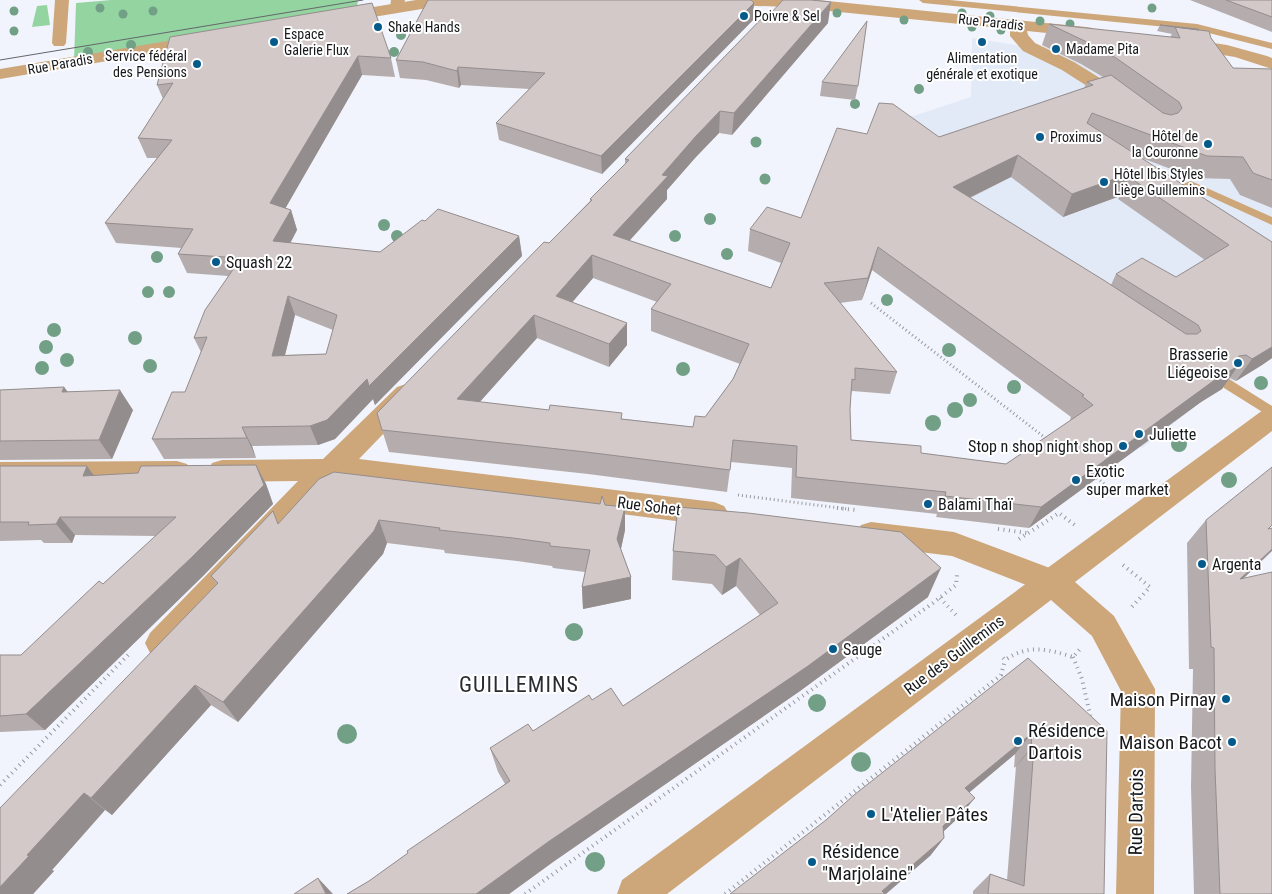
<svg xmlns="http://www.w3.org/2000/svg" width="1272" height="894" font-family="'Roboto Condensed',sans-serif">
	<style>
		.built { fill: #e2e9f7 }
		.green { fill: #94d4a1 }
		.lines { fill: none; stroke-linecap: round; stroke-linejoin: round }
		.path-far1 { stroke: #96989e; stroke-width: 3; stroke-dasharray: 1 3; stroke-linecap: butt }
		.path { stroke: #96989e; stroke-width: 4; stroke-dasharray: 1 4.5; stroke-linecap: butt }
		.service { fill: #cda77a; fill-rule: evenodd }
		.pedestrian { fill: #cda77a; fill-rule: evenodd }
		.minor { fill: #cda77a; fill-rule: evenodd }
		.tertiary { fill: #cda77a; fill-rule: evenodd }
		.tram { stroke: #64666b; stroke-width: 1 }
		.tree { fill: #71a087 }
		.wall { fill: #b5adad; fill-rule: evenodd }
		.shaded-wall { fill: #948d8d }
		.building { fill: #d3c9c9; stroke: #948d8d; fill-rule: evenodd }
		.poi-dot { fill: #055a8c; stroke: #fff; stroke-width: 2 }
		.labels { text-anchor: middle; dominant-baseline: central; stroke-width: 4; stroke-linejoin: round; paint-order: stroke }
		.far-poi-label { font-size: 14px; fill: #17181b; stroke: #fff; text-anchor: start }
		.far-street-label { font-size: 14px; fill: #17181b; stroke: #fff }
		.poi-label { font-size: 16px; fill: #17181b; stroke: #fff; text-anchor: start }
		.street-label { font-size: 16px; fill: #17181b; stroke: #fff }
		.near-poi-label { font-size: 19px; fill: #17181b; stroke: #fff; text-anchor: start }
		.near-street-label { font-size: 19px; fill: #17181b; stroke: #fff }
		.near-quarter-label { font-size: 22px; letter-spacing: 1px; fill: #2a2c32; stroke: #fff }
	</style>
	<rect width="100%" height="100%" fill="#f1f4fc"/>
	<path class="built" d="M972,38l68,11 4,-3 228,39v273l-71,44 -59,46 -96,-69 -163,-253 88,-29z"/>
	<path class="green" d="M111,0h247l-2,14 -282,47 2,-58z
		M47,5l3,20 -18,2 5,-21z"/>
	<g class="lines">
		<path class="path-far1" d="M871,303l177,137
			M1097,478l21,17
			M738,495l109,14"/>
		<path class="path" d="M837,508l19,2
			M998,529l29,4
			M1019,539l40,-26 17,13
			M1123,565l27,22 -21,23
			M940,598l16,17
			M1073,657l9,22 9,40
			M1003,658l2,2c23,-16 43,-11 68,-3l8,-9
			M0,785l131,-133
			M525,894l408,-291 23,-18 1,-10
			M725,894l276,-219 4,-15"/>
		<path class="service" d="M919,0h31l247,24 75,19v6l-75,-19 -274,-27z
			M1191,181l81,36v8l-81,-37 -16,5 -6,-3 2,-2z
			M1229,379l43,27v12l-48,-30 -2,-4 2,-4z"/>
		<path class="pedestrian" d="M55,0h14l-3,43 -2,3h-10l-2,-3z
			M391,0h14l-3,11h-10l-2,-3z"/>
		<path class="minor" d="M416,0h38l-2,3 -6,2 -109,18 -6,-1 -2,-4 2,-4 6,-1z
			M723,0h95l268,27 6,1 3,4 -3,4 -6,1 -59,-6 1,4 7,8 39,19 55,34 2,4 -2,4 -7,2 -7,-2 -53,-34 -39,-19 -13,-15v-7l-221,-22 -58,-2 -6,-2z
			M203,35l6,1 3,4 -3,4 -209,35v-10z
			M1181,38l46,7 40,11 5,2v11l-37,-12 -60,-10 -3,-4 3,-4z
			M406,384l9,3 4,7 -4,7 -56,58 355,43 10,4 5,8 -5,8 -10,4 -346,-45h-32l-33,31 -131,141 -11,5 -11,-5 -5,-10 5,-10 148,-152 -76,1 -10,-3 -4,-8 4,-8 10,-3 101,-1 74,-72z
			M177,461l10,3 4,8 -4,8 -10,3 -177,1v-22z
			M871,522l83,10 109,41 4,9 -4,9 -11,4 -100,-39 -81,-10 -10,-3 -5,-9 5,-9z"/>
		<path class="tertiary" d="M1272,407v24l-197,151 39,34 41,73 -1,205h-38l5,-203 -29,-55 -41,-36 -384,294h-50l5,-14 641,-470z"/>
		<path class="tram" d="M0,60l363,-60"/>
	</g>
	<g class="tree">
		<circle cx="100" cy="8" r="4.5"/>
		<circle cx="1152" cy="8" r="4.5"/>
		<circle cx="14" cy="11" r="4.5"/>
		<circle cx="153" cy="11" r="4.5"/>
		<circle cx="837" cy="13" r="4.5"/>
		<circle cx="962" cy="13" r="4.5"/>
		<circle cx="123" cy="14" r="4.5"/>
		<circle cx="990" cy="16" r="4.5"/>
		<circle cx="904" cy="20" r="4.5"/>
		<circle cx="1040" cy="21" r="4.5"/>
		<circle cx="1070" cy="24" r="4.5"/>
		<circle cx="972" cy="27" r="4.5"/>
		<circle cx="1001" cy="30" r="4.5"/>
		<circle cx="14" cy="31" r="4.5"/>
		<circle cx="401" cy="35" r="5"/>
		<circle cx="131" cy="45" r="5"/>
		<circle cx="88" cy="52" r="5"/>
		<circle cx="394" cy="52" r="5"/>
		<circle cx="919" cy="89" r="5"/>
		<circle cx="855" cy="104" r="5"/>
		<circle cx="756" cy="142" r="5.5"/>
		<circle cx="765" cy="179" r="5.5"/>
		<circle cx="710" cy="219" r="6"/>
		<circle cx="384" cy="225" r="6"/>
		<circle cx="397" cy="236" r="6"/>
		<circle cx="675" cy="236" r="6"/>
		<circle cx="727" cy="254" r="6"/>
		<circle cx="157" cy="257" r="6"/>
		<circle cx="148" cy="292" r="6"/>
		<circle cx="169" cy="292" r="6"/>
		<circle cx="887" cy="300" r="6"/>
		<circle cx="54" cy="330" r="7"/>
		<circle cx="135" cy="338" r="7"/>
		<circle cx="46" cy="347" r="7"/>
		<circle cx="949" cy="350" r="7"/>
		<circle cx="67" cy="360" r="7"/>
		<circle cx="150" cy="366" r="7"/>
		<circle cx="42" cy="368" r="7"/>
		<circle cx="683" cy="369" r="7"/>
		<circle cx="1261" cy="383" r="7"/>
		<circle cx="1014" cy="387" r="7"/>
		<circle cx="970" cy="400" r="7"/>
		<circle cx="955" cy="410" r="8"/>
		<circle cx="933" cy="423" r="8"/>
		<circle cx="1179" cy="444" r="8"/>
		<circle cx="1229" cy="480" r="8"/>
		<circle cx="574" cy="632" r="9"/>
		<circle cx="817" cy="703" r="9"/>
		<circle cx="347" cy="734" r="10"/>
		<circle cx="861" cy="762" r="10"/>
		<circle cx="595" cy="862" r="10"/>
	</g>
	<path class="wall" d="M1190,0h82v32z
		M770,14l58,9 -96,112 -13,-2 -24,25 -28,32v9l-38,41 142,48 10,-25 -33,-12 2,-22 51,-11 66,-84 72,3 145,-49 3,-6 16,-5 -22,-13 -39,-19 7,-21 121,13 2,-3 -15,-3 3,-6 39,5 12,8 22,30 39,1v139l-32,-13 -10,-16 -35,-1 -56,-21 133,85v116l-10,7 -26,16 -6,-3 -8,11 -21,13 -172,126 -93,-11 1,-3 -146,-16 1,-30 -61,-6 -4,30 -139,-18 -199,-22 -7,-22 167,-187 41,-42v-2l35,-35v-5zM1011,177l52,40 57,-21 -2,3 87,61 -29,17 -60,-3 -5,11 -141,-87zM872,270l199,147 -1,2 1,1 -65,44 -85,-11 -70,-13 -1,-31 1,-14 1,-4 38,3 7,-22 -57,-69 22,-3zM593,278l64,24 -6,7v22l89,33 -7,15 -28,38 -12,10 -214,-25 58,-64 72,29 18,-22 -55,-43z
		M753,20l-151,154 -103,-34 -3,-17 33,-34 -68,-4 -2,3 -33,-8 -26,-2 -4,-18z
		M170,37l221,21 4,19 -33,-2 -77,133 6,2 6,20 -7,13 90,9 45,-31 94,15 3,20 -147,149 -2,-6 -38,40 -17,6 -66,1 4,12 -92,1 -12,-20 33,-47 16,-40 -7,-14 34,-62 -41,-3 -9,-19 3,-6 -65,-5 -11,-20 52,-65h-10l-9,-20 25,-39 -6,-14zM295,315l38,15 -7,24 -41,1z
		M822,82l36,4 -3,14 -35,-4z
		M64,387l4,5 65,18 -21,49 -112,1v-70z
		M256,465l10,19 7,20 -70,72 -158,154 -45,2v-77h21l82,-71 53,-48 -81,-1 -3,8h-28l-3,-3 -41,1v-75l94,10z
		M605,505l20,25 -4,19 10,28v22l-48,10 -1,-22 3,-15 -32,-4 -1,-2 -35,-5 -72,-8 -1,-3 -57,-7 -4,11 -145,168 -27,-17 -99,110 -7,-5 -53,60 2,1 -21,23h-33l217,-309 -6,-9 68,-53z
		M678,507l250,90 -128,94 -247,171 -44,32h-162l22,-13 39,-28 97,-69 -7,-12 -8,-24 43,-17 59,-31 31,6 137,-91 -24,-29 -14,9 -10,-11 -40,-4 1,-29z
		M1206,520l38,58 28,316h-78l-3,-107 2,-118h-4l-2,-126z
		M1028,658l76,236h-131v-3l17,-17 17,6 9,-114 -2,2 1,-14 -46,38 -10,25 -15,14v7l-14,18 -104,-36z"/>
	<path class="shaded-wall" d="M831,2l-3,21 -96,112 2,-22z
		M754,3l-1,17 -151,154 -1,-18z
		M358,56l4,19 -85,148 -7,-20z
		M458,67l3,18 -2,3 -2,-17z
		M720,111l-1,22 -24,25 -28,32v9l-53,59 -1,-23 49,-60 34,-39z
		M1018,155l-7,22 -65,32 7,-22z
		M1131,173l-11,23 -57,21 9,-23z
		M291,210l6,20 -16,31 -8,-20z
		M519,236l3,20 -147,149 -2,-6 -38,40 -17,6 -8,-19z
		M878,247l-6,23 -10,30 6,-22z
		M592,255l1,23 -35,41 -2,-23z
		M288,296l7,19 -15,60 -8,-19z
		M534,315l3,23 -75,84 -5,-23z
		M627,323v22l-18,22v-23z
		M1272,347v11l-10,7 -26,16 16,-22z
		M1238,366l-16,23 -21,13 -172,126 12,-21 175,-128z
		M64,387l14,19 -16,-14z
		M120,390l13,20 -21,49 -13,-19z
		M242,427l10,19 4,12 -9,-20z
		M256,465l10,19 7,20 -70,72 -158,154 -19,-16z
		M87,466l14,19 -18,-9z
		M625,507v23l-7,32 -1,-23z
		M60,517l15,18 -3,8 -16,-19z
		M379,520l8,23 -4,11 -145,168 -15,-20z
		M1272,549v2l-53,51 21,-23z
		M740,558l-4,28 -14,9 4,-28z
		M941,568l-13,29 -128,94 -247,171 -44,32h-33l72,-52z
		M631,577v22l-48,10 -1,-22z
		M195,685l16,20 -99,110 -21,-17z
		M1032,733l-17,21 -64,54 14,-20z
		M1034,746l-18,20 -2,2 17,-20z
		M84,793l21,17 -53,60 2,1 -21,23h-33v-7l27,-32z
		M975,798l-16,19 -29,27 13,-18z
		M944,838l-14,18 -44,38h-6l2,-3z
		M318,878l15,16h-7z"/>
	<path class="building" d="M428,0h323l3,3 -153,153 -105,-33 49,-50 -87,-6 -1,4 -34,-9 -27,-2z
		M783,0h28l20,2 -97,111 -14,-2 -24,25 -34,39 6,1 -55,59 158,53 19,-45 -40,-14 17,-22 34,11 36,-90 30,6 12,-31 14,1 46,33 154,-52 -6,-3 24,-7 52,38 8,2 7,-2 4,-5 -3,-6 -63,-44 -27,-15 -40,-19 131,14 -5,-11 32,4h2l2,7 22,30 39,1v111l-19,-7 -10,-16 -36,-1 -115,-43 -5,10 185,119v105l-20,12 -6,-4 -7,1 -3,5 2,5 -22,13 -175,128 -96,-11 1,-4 -150,-15 1,-31 -64,-6 -3,30 -144,-18 -204,-22 -5,-17 167,-171 5,1 43,-43 -2,-1 39,-39 -4,-1 143,-147 2,2zM1018,155l54,39 59,-21 -2,4 100,68 -53,32 -34,-19 -26,16 82,51 3,6 -4,3h-11l-81,-53 -152,-94zM878,247l206,148 -2,1 11,9 -87,59 -85,-11v-7l-70,-6 -1,-31 2,-30 3,1v-12l42,4 -73,-89 44,-5zM592,255l79,29 -20,25 98,35 -16,35 -28,38 -10,-1 -2,11 -72,-8 1,-6 -72,-8 -1,5 -92,-11 77,-84 75,29 18,-21 -71,-27z
		M1226,0h46v17z
		M372,3l19,55 -33,-2 -88,147 21,7 -18,31 107,11 42,-32 3,1 13,-12 81,27 -150,150 -2,-7 -40,41 -17,6 -68,1 5,11 -95,1 20,-47h13l22,-55 -13,1 11,-28 36,-52 -63,-4 15,-25 -88,-6 67,-83 -34,-2 35,-55 -16,2 13,-48zM288,296l49,19 -11,39 -54,2z
		M867,21l-9,65 -36,-4z
		M1160,25l38,4 1,1 -24,-3z
		M64,387l-2,5 58,-2 -21,50 -99,1v-51z
		M256,465l8,20 -73,73 -165,156 -26,2v-61h21l78,-74 4,3 73,-67h-116l-4,7 -28,1 1,-3h-29v-56h87l-4,10 55,-3 3,-7z
		M1272,467v58l-4,4 4,-1v21l-32,30 32,-7v322h-52l-5,-125 -1,-121 -3,-1 -5,-127z
		M334,472l266,32 2,-8 3,9 20,2 -8,32 14,38 -49,10 8,-37 -40,-4v-3l-37,-5 -74,-8 1,-2 -61,-8 -5,11 -151,171 -28,-17 -104,113 -7,-5 -57,62 2,1 -29,31v-79l218,-225 -7,-7 62,-65 5,13 41,-45z
		M678,507l70,6 153,19 40,36 -133,98 -260,176 -72,52h-129l22,-13 39,-28 -1,-2 103,-70 -20,-33 38,-24 5,7 56,-36 3,5 19,-12 12,18 155,-103 -38,-45 -14,9 -11,-12 -42,-4z
		M1028,658l79,73 -3,163h-116l2,-20 34,12 10,-140 -3,2 1,-15 -67,55 10,10 -32,28 1,12 -62,53 3,3h-155l96,-74 28,-25z
		M318,878l8,16h-32z"/>
	<g class="poi-dot">
		<circle cx="744" cy="16" r="5"/>
		<circle cx="378" cy="27" r="5"/>
		<circle cx="274" cy="42" r="5"/>
		<circle cx="982" cy="42" r="5"/>
		<circle cx="1056" cy="49" r="5"/>
		<circle cx="197" cy="64" r="5"/>
		<circle cx="1040" cy="137" r="5"/>
		<circle cx="1208" cy="144" r="5"/>
		<circle cx="1104" cy="182" r="5"/>
		<circle cx="216" cy="262" r="5"/>
		<circle cx="1238" cy="363" r="5"/>
		<circle cx="1139" cy="434" r="5"/>
		<circle cx="1123" cy="446" r="5"/>
		<circle cx="1076" cy="480" r="5"/>
		<circle cx="928" cy="504" r="5"/>
		<circle cx="1202" cy="564" r="5"/>
		<circle cx="833" cy="649" r="5"/>
		<circle cx="1226" cy="699" r="5"/>
		<circle cx="1018" cy="741" r="5"/>
		<circle cx="1232" cy="742" r="5"/>
		<circle cx="871" cy="814" r="5"/>
		<circle cx="812" cy="862" r="5"/>
	</g>
	<g class="labels">
		<g class="far-poi-label">
			<text x="754" y="16">Poivre &amp; Sel</text>
			<text x="388" y="27">Shake Hands</text>
			<text x="284" y="34">Espace<tspan x="284" dy="16">Galerie Flux</tspan></text>
			<text x="1066" y="49">Madame Pita</text>
			<text x="187" y="56" text-anchor="end">Service fédéral<tspan x="187" dy="16">des Pensions</tspan></text>
			<text x="982" y="58" text-anchor="middle">Alimentation<tspan x="982" dy="16">générale et exotique</tspan></text>
			<text x="1198" y="136" text-anchor="end">Hôtel de<tspan x="1198" dy="16">la Couronne</tspan></text>
			<text x="1050" y="137">Proximus</text>
			<text x="1114" y="174">Hôtel Ibis Styles<tspan x="1114" dy="16">Liège Guillemins</tspan></text>
		</g>
		<g class="far-street-label">
			<text transform="translate(991 22) rotate(6)">Rue Paradis</text>
			<text transform="translate(60 64) rotate(-10)">Rue Paradis</text>
		</g>
		<g class="poi-label">
			<text x="226" y="262">Squash 22</text>
			<text x="1228" y="354" text-anchor="end">Brasserie<tspan x="1228" dy="18">Liégeoise</tspan></text>
			<text x="1149" y="434">Juliette</text>
			<text x="1113" y="446" text-anchor="end">Stop n shop night shop</text>
			<text x="1086" y="471">Exotic<tspan x="1086" dy="18">super market</tspan></text>
			<text x="938" y="504">Balami Thaï</text>
			<text x="1212" y="564">Argenta</text>
			<text x="843" y="649">Sauge</text>
		</g>
		<g class="street-label">
			<text transform="translate(649 506) rotate(7)">Rue Sohet</text>
			<text transform="translate(954 655) rotate(-37)">Rue des Guillemins</text>
		</g>
		<g class="near-poi-label">
			<text x="1216" y="699" text-anchor="end">Maison Pirnay</text>
			<text x="1028" y="730">Résidence<tspan x="1028" dy="22">Dartois</tspan></text>
			<text x="1222" y="742" text-anchor="end">Maison Bacot</text>
			<text x="881" y="814">L'Atelier Pâtes</text>
			<text x="822" y="851">Résidence<tspan x="822" dy="22">"Marjolaine"</tspan></text>
		</g>
		<g class="near-street-label">
			<text transform="translate(1136 812) rotate(-89)">Rue Dartois</text>
		</g>
		<g class="near-quarter-label">
			<text x="519" y="684">GUILLEMINS</text>
		</g>
	</g>
</svg>
